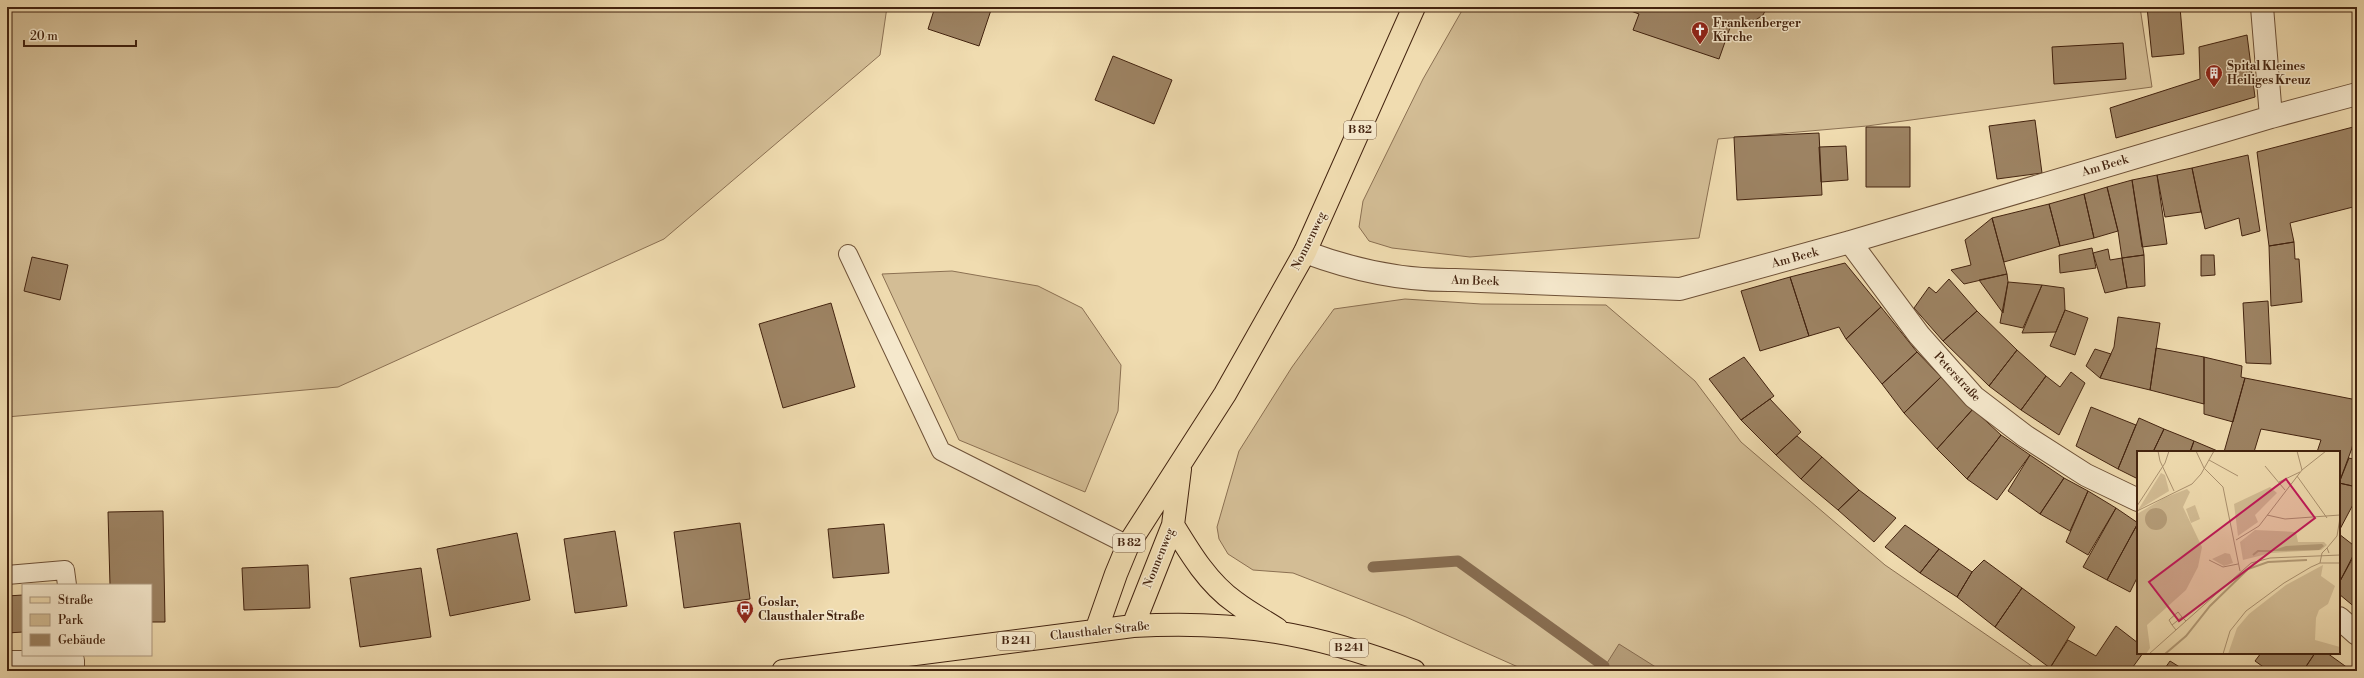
<svg xmlns="http://www.w3.org/2000/svg" width="2364" height="678" font-family="'Libre Bodoni',serif">
	<style>
		.green { fill: #d3bd95; stroke: #8b7052 }
		.water { fill: #b59d79; stroke: #876c4f }
		.lines { fill: none; stroke-linecap: round; stroke-linejoin: round }
		.stream { stroke: #876c4f; stroke-width: 11 }
		.building { fill: #9d8363; stroke: #43230f }
		.lane-casing { stroke: #6e5137; stroke-width: 20 }
		.street-casing { stroke: #6e5137; stroke-width: 24 }
		.primary-casing { stroke: #43230f; stroke-width: 24 }
		.lane { stroke: #f5e8cc; stroke-width: 18 }
		.street { stroke: #f5e8cc; stroke-width: 22 }
		.primary { stroke: #f0dcb0; stroke-width: 22 }
		.labels { text-anchor: middle; dominant-baseline: central; stroke-width: 3; stroke-linejoin: round; paint-order: stroke }
		.shield { fill: #f5e8cc; stroke: #785e48; stroke-width: 1 }
		.shield-label { font-size: 11px; font-weight: bold; fill: #43230f }
		.poi-label { font-size: 12px; font-weight: bold; fill: #43230f; stroke: #f5e8cc; text-anchor: start }
		.street-label { font-size: 12px; fill: #43230f; stroke: #f5e8cc }
		.inset-river { fill: none; stroke: #b59d79; stroke-width: 2 }
		.inset-road { fill: none; stroke: #ab9270; stroke-width: 1 }
		.view { fill: #c2185b; fill-opacity: 0.15; stroke: #c2185b; stroke-width: 2 }
		.inset-edge { fill: none; stroke: #43230f; stroke-width: 2 }
	</style>
	<rect width="100%" height="100%" fill="#f0dcb0"/>
	<filter id="stains"><feTurbulence type="fractalNoise" baseFrequency=".005" numOctaves="4"/><feColorMatrix values="0 0 0 0 .2 0 0 0 0 .09 0 0 0 0 .02 0 0 0 .5 -.17"/></filter>
	<radialGradient id="worn" r=".72"><stop offset=".6" stop-color="#630" stop-opacity="0"/><stop offset="1" stop-color="#630" stop-opacity=".3"/></radialGradient>
	<path class="green" d="M7,7h880l-7,48 -216,184 -326,148 -331,30z
		M1464,7h676l12,80 -285,39 -149,13 -19,99 -229,19 -78,-9 -23,-7 -10,-14 4,-26 60,-122z
		M952,271l86,15 44,22 39,57 -3,46 -33,81 -126,-52 -77,-166z
		M1405,299l76,5 125,1 89,76 46,61 144,123 154,106h-512l-121,-54 -113,-44 -40,-3 -25,-16 -9,-15 -2,-12 22,-76 53,-84 42,-58z"/>
	<path class="water" d="M1619,644l43,27h-60z"/>
	<g class="lines">
		<path class="stream" d="M1373,567l85,-6 146,105"/>
	</g>
	<path class="building" d="M935,7h57l-13,39 -51,-17z
		M1620,7h147l-4,8 -9,6 -11,3 -11,-2 -13,37 -86,-29 6,-16z
		M2147,7h33l4,47 -32,3z
		M2247,35l8,62 -139,41 -6,-30 90,-29 -1,-32z
		M2123,43l3,36 -72,5 -2,-37z
		M1113,56l59,24 -18,44 -59,-24z
		M2035,120l7,53 -45,6 -8,-53z
		M2357,126v80l-67,17 4,19 -25,4 -12,-94z
		M1866,127h44v60h-44z
		M1819,133l3,62 -85,5 -3,-63z
		M1846,146l2,34 -27,2 -2,-35z
		M2248,155l12,76 -18,5 -3,-18 -34,11 -13,-61z
		M2192,168l9,44 -36,5 -8,-42z
		M2157,175l10,69 -25,3 -10,-67z
		M2132,180l12,75 -22,3 -4,-27 -11,-44z
		M2107,187l11,44 -24,7 -10,-44z
		M2084,194l10,44 -34,8 -11,-42z
		M2049,204l11,42 -56,16 -12,-44z
		M1992,218l15,56 -43,10 -13,-14 20,-5 -6,-25z
		M2294,242l1,17h4l3,43 -31,4 -2,-60z
		M2092,248l4,20 -36,5 -1,-18z
		M2108,249l2,11 12,-2 5,30 -22,5 -12,-40z
		M2144,255l1,31 -18,2 -5,-30z
		M2201,255h13l1,20 -14,1z
		M32,257l36,8 -8,35 -36,-9z
		M1845,263l36,44 -35,32 -7,-12 -30,9 -19,-59z
		M2007,274l1,8 -5,31 -24,-33z
		M1790,277l19,59 -49,15 -19,-60z
		M1949,279l28,32 -34,30 -29,-33 15,-21 7,6z
		M2008,282l34,3 -19,43 -23,-5z
		M2042,285l22,3 1,22 -9,22 -34,1z
		M2268,301l3,63 -25,-1 -3,-60z
		M831,303l24,84 -72,21 -24,-84z
		M1881,307l36,45 -35,32 -36,-45z
		M2065,310l23,8 -13,37 -25,-9z
		M1977,311l40,39 -28,36 -46,-45z
		M2118,317l42,6 -10,67 -50,-12 14,-31z
		M2156,348l48,9v47l-54,-14z
		M2095,349l16,5 -11,24 -14,-12z
		M2017,350l29,26 -25,34 -32,-24z
		M1917,352l24,25 -37,36 -22,-29z
		M1744,357l30,39 -33,24 -32,-41z
		M2204,357l38,9 -1,11 4,1 -12,44 -29,-8z
		M2071,372l14,11 -26,52 -38,-25 25,-34 14,11z
		M1941,377l32,32 -36,40 -33,-36z
		M2245,378l112,22v26l-5,22 -13,35v-31h-22l4,-12 -60,-11 -7,23h-30z
		M1770,399l31,33 -25,23 -35,-35z
		M2091,407l45,18 -18,44 -42,-23z
		M1973,409l28,26 -34,44 -30,-30z
		M2139,418l25,11 -11,23h-15v27l-20,-10z
		M2164,429l30,12 -4,11h-37z
		M2001,435l29,20 -33,45 -30,-21z
		M1797,436l25,21 -21,22 -25,-24z
		M2194,441l26,11h-30z
		M2030,455l34,23 -24,36 -32,-23z
		M1822,457l37,33 -21,20 -37,-31z
		M2349,458l8,2v27l-18,-4z
		M2064,478l24,13 -18,40 -30,-17z
		M2339,483l18,4v10l-18,34z
		M1859,490l37,28 -22,24 -36,-32z
		M2088,491l28,17 -28,47 -22,-13z
		M2116,508l22,15 -31,57 -24,-13z
		M163,511l2,111h-14v-37h-41l-2,-73z
		M740,523l10,76 -66,9 -10,-76z
		M2138,523v53l-8,16 -23,-12z
		M884,524l5,49 -56,5 -5,-49z
		M1905,525l34,24 -19,24 -35,-26z
		M615,531l12,75 -52,7 -11,-74z
		M517,533l13,67 -80,16 -13,-67z
		M2339,534l18,14 -18,35z
		M1939,549l33,23 -15,25 -37,-24z
		M2356,552h1v57l-18,-15v-11z
		M1984,560l38,28 -27,39 -38,-30 15,-25z
		M308,565l2,43 -66,2 -2,-42z
		M421,568l10,69 -71,10 -10,-69z
		M2022,588l53,39 -25,41 -55,-41z
		M23,595v37l-16,1v-37z
		M2116,626l22,17v10h5l-13,18h-82l20,-31 28,16z
		M2261,653h54l-12,18h-34l-14,-10z
		M2315,653h12l25,18h-49z
		M2170,661l16,10h-23z"/>
	<g class="lines">
		<g class="lane-casing">
			<path id="lane" d="M848,254l93,197 187,94
				M7,575l58,-5 2,15
				M7,660h68v11"/>
		</g>
		<g class="street-casing">
			<path id="street" d="M2262,7l9,110
				M1850,242l69,93 55,62 51,39 61,39 52,25
				M1305,252c48,18 99,29 150,28l225,9 170,-47 421,-125 86,-23
				M2339,618l18,16"/>
		</g>
		<g class="primary-casing">
			<path id="primary" d="M1173,525c17,28 35,58 62,77 13,10 28,18 42,27
				M1133,626l40,-101 7,-56
				M1096,631l20,-57 12,-29 97,-151 80,-142 109,-245
				M783,671l350,-45c104,-6 183,7 281,45"/>
		</g>
		<use href="#lane" class="lane"/>
		<use href="#street" class="street"/>
		<use href="#primary" class="primary"/>
	</g>
	<defs>
		<g id="church-pin" transform="scale(0.9)"><path d="M0 17L-7.5 6A9.5 9.5 0 1 1 7.5 6Z" fill="#8f2418" stroke="#f5e8cc"/><path d="M-1.2-6h2.4v3.5h3.3v2.4h-3.3V6h-2.4V-.1h-3.3v-2.4h3.3Z" fill="#fff"/></g>
		<g id="building-pin" transform="scale(0.9)"><path d="M0 17L-7.5 6A9.5 9.5 0 1 1 7.5 6Z" fill="#8f2418" stroke="#f5e8cc"/><path d="M-4-6H4V6H1V3H-1V6H-4ZM-2.5-4.3h1.7v1.8h-1.7ZM.8-4.3h1.7v1.8H.8ZM-2.5-1h1.7V.8h-1.7ZM.8-1h1.7V.8H.8Z" fill="#fff"/></g>
		<g id="bus-pin" transform="scale(0.9)"><path d="M0 17L-7.5 6A9.5 9.5 0 1 1 7.5 6Z" fill="#8f2418" stroke="#f5e8cc"/><path d="M-5-6H5V4H4V6H2V4H-2V6H-4V4H-5ZM-3.5-4V0h7V-4ZM-3.5 1.2v1.5H-2V1.2ZM2 1.2v1.5H3.5V1.2Z" fill="#fff"/></g>
	</defs>
	<g fill-rule="evenodd">
		<use href="#church-pin" x="1700" y="30"/>
		<use href="#building-pin" x="2214" y="73"/>
		<use href="#bus-pin" x="745" y="609"/>
	</g>
	<g class="labels">
		<g class="shield">
			<rect x="1344" y="121" width="32" height="18" rx="3"/>
			<rect x="1113" y="534" width="32" height="18" rx="3"/>
			<rect x="997" y="632" width="38" height="18" rx="3"/>
			<rect x="1330" y="639" width="38" height="18" rx="3"/>
		</g>
		<g class="shield-label">
			<text x="1360" y="130">B 82</text>
			<text x="1129" y="543">B 82</text>
			<text x="1016" y="641">B 241</text>
			<text x="1349" y="648">B 241</text>
		</g>
		<g class="poi-label">
			<text x="1713" y="23">Frankenberger<tspan x="1713" dy="14">Kirche</tspan></text>
			<text x="2227" y="66">Spital Kleines<tspan x="2227" dy="14">Heiliges Kreuz</tspan></text>
			<text x="758" y="602">Goslar,<tspan x="758" dy="14">Clausthaler Straße</tspan></text>
		</g>
		<g class="street-label">
			<text transform="translate(2105 166) rotate(-17)">Am Beek</text>
			<text transform="translate(1309 241) rotate(-64)">Nonnenweg</text>
			<text transform="translate(1795 258) rotate(-15)">Am Beek</text>
			<text transform="translate(1475 281) rotate(2)">Am Beek</text>
			<text transform="translate(1957 377) rotate(47)">Peterstraße</text>
			<text transform="translate(1159 558) rotate(-68)">Nonnenweg</text>
			<text transform="translate(1100 631) rotate(-6)">Clausthaler Straße</text>
		</g>
	</g>
	<g transform="translate(2137 451)">
		<rect width="203" height="203" fill="#f0dcb0"/>
		<path d="M24,22l4,2 4,16 -31,19zM133,36l7,6 -22,22 3,7 -20,14 -4,-32zM50,38l3,3 -7,15 19,40 -4,20 -12,23 -39,35 3,23 -4,6h-9v-140l27,-16zM58,54l5,14 -9,4 -5,-14zM118,79l41,2 2,10h26l3,3 -6,5 -50,3 -28,7 -3,-18zM88,102l5,1 3,9 -9,3 -12,-7zM186,114l-2,11 14,10 -7,18 -9,6 -3,8 -1,22 25,7v7h-112l9,-26 12,-14 37,-29z" fill="#d3bd95"/>
		<path d="M8 68a11 11 0 1 1 22 0a11 11 0 1 1-22 0ZM185,93l2,2 -5,4 -48,1 15,-5z" fill="#b59d79"/>
		<path class="inset-river" d="M116,104l5,-4h13M28,203l21,-18 24,-30 38,-37 20,-7 39,-2"/>
		<path class="inset-road" d="M21,0l2,10 14,30M59,0l8,17 19,19 17,84M160,0l5,19M72,9l29,16M128,15l20,24M160,25l30,42M142,31l21,-10M0,55l28,-43 4,-12M0,60l55,-27 9,-10 13,-23M130,64l18,4 55,-4M99,89l23,-14 43,-56 24,-19M192,102l-2,-5 10,-12 3,-18M72,109l14,7 15,-3M183,112l2,-10 5,-5M35,174l-3,-5 9,-8 4,5M39,179l-4,-5 10,-8 4,4M12,203l102,-91 19,-5 70,-3M86,203l7,-23 16,-20 38,-28 27,-16 9,-4h20"/>
		<path class="view" d="M149,28l29,39 -136,103 -30,-39z"/>
		<rect width="203" height="203" class="inset-edge"/>
	</g>
	<rect width="2364" height="678" fill="none" stroke="#f0dcb0" stroke-width="24"/>
	<rect x="8" y="8" width="2348" height="662" fill="none" stroke="#43230f" stroke-width="2"/>
	<rect x="12" y="12" width="2340" height="654" fill="none" stroke="#43230f"/>
	<rect x="22" y="584" width="130" height="72" fill="#f5e8cc" stroke="#ae9980"/>
	<rect x="30" y="597" width="20" height="6" fill="#f0dcb0" stroke="#ae9980"/>
	<text x="58" y="604" font-size="12" fill="#43230f">Straße</text>
	<rect x="30" y="614" width="20" height="12" fill="#d3bd95" stroke="#ae9980"/>
	<text x="58" y="624" font-size="12" fill="#43230f">Park</text>
	<rect x="30" y="634" width="20" height="12" fill="#9d8363" stroke="#ae9980"/>
	<text x="58" y="644" font-size="12" fill="#43230f">Gebäude</text>
	<path d="M24 40v6h112v-6" fill="none" stroke="#43230f" stroke-width="2"/>
	<text x="30" y="40" font-size="12" fill="#43230f" stroke="#f5e8cc" stroke-width="3" paint-order="stroke">20 m</text>
	<rect width="100%" height="100%" filter="url(#stains)"/>
	<rect width="100%" height="100%" fill="url(#worn)"/>
</svg>
